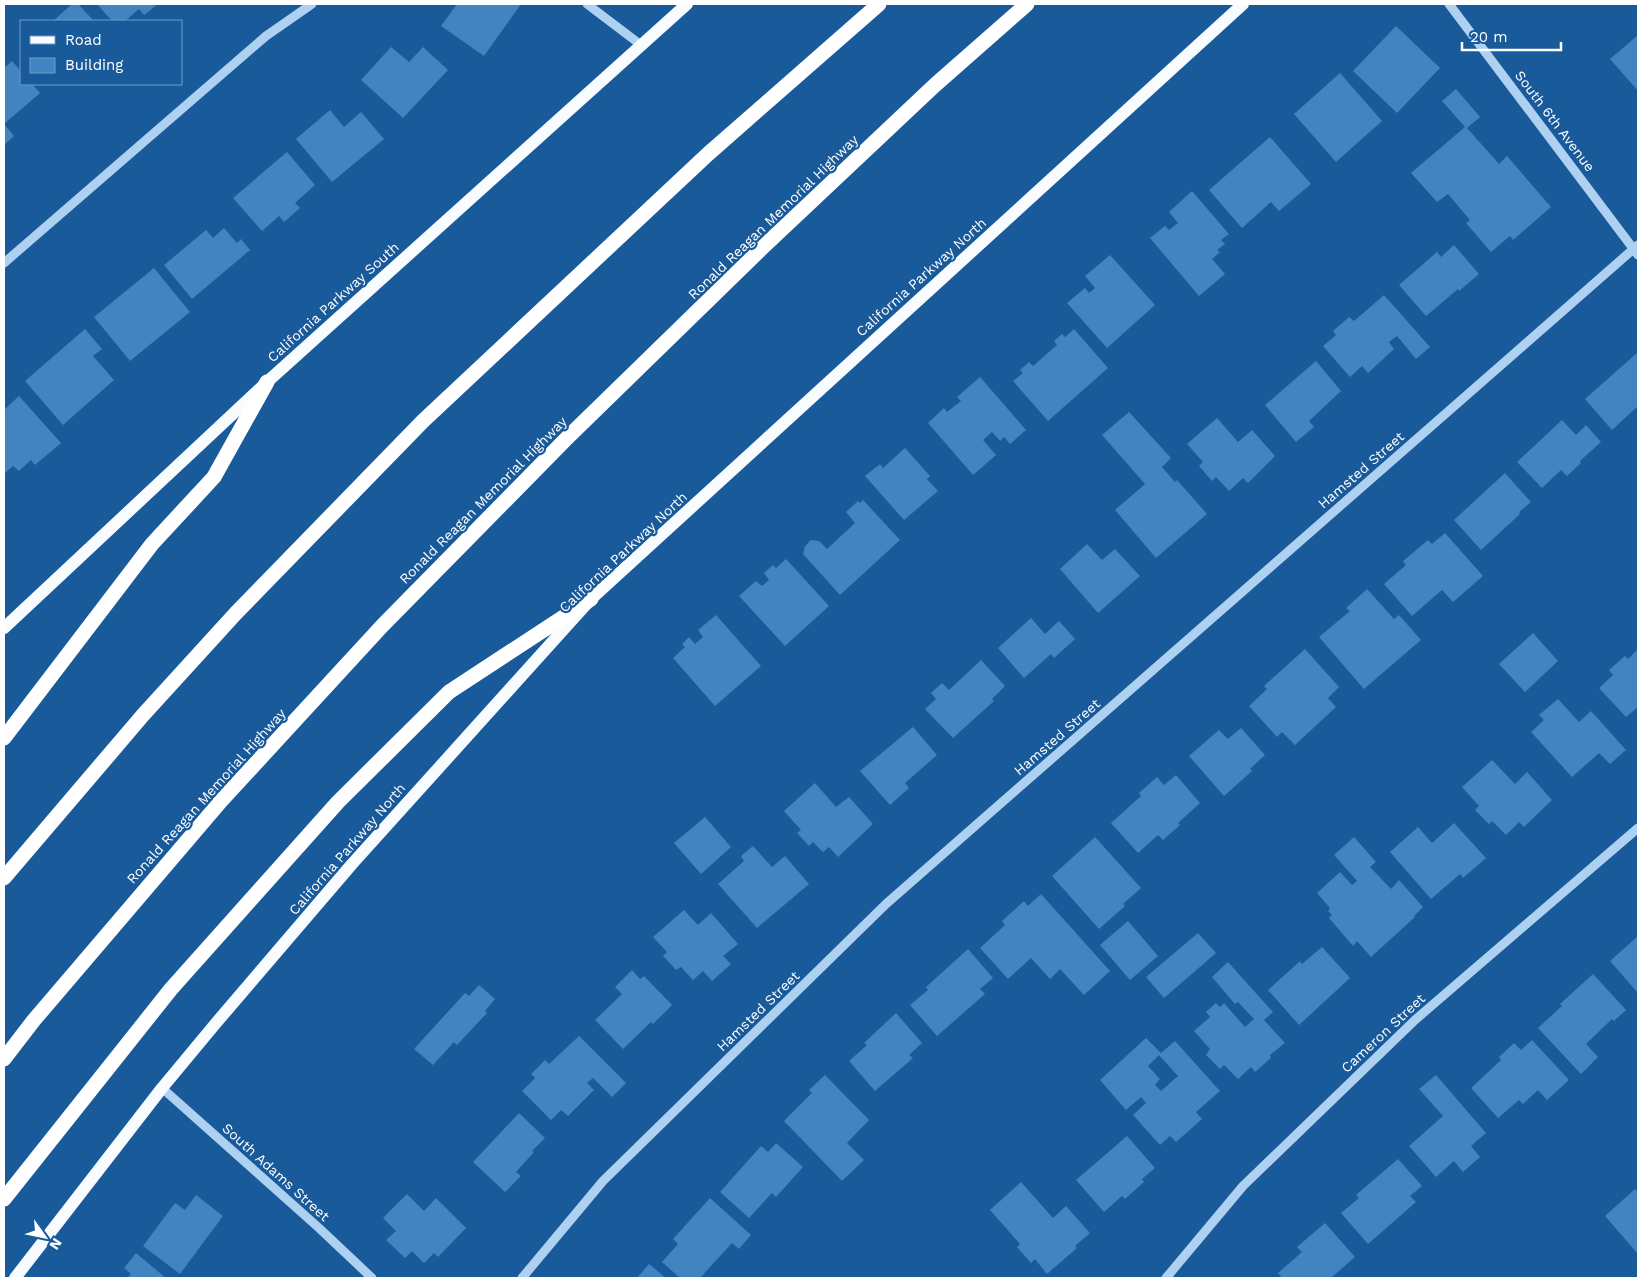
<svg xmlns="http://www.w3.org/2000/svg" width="1642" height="1282" font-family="'Work Sans',sans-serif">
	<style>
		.building { fill: #4283c1; fill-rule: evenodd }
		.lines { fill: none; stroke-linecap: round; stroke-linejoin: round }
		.minor { stroke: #afd1f1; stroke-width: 9 }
		.major { stroke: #f9fcff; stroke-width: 12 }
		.highway { stroke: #fff; stroke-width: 15 }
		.labels { text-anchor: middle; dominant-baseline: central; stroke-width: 4.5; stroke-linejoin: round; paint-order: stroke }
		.street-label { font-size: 14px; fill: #fff; stroke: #195a9b }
	</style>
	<rect width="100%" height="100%" fill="#195a9b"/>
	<path class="building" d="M72,4h6l16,17h-41z
		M97,4h61l-14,11 -5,-6 -14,12h-13z
		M457,4h64l-37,52 -43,-30z
		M1396,26l44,42 -43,45 -44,-42z
		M1638,35v56l-28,-32z
		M391,47l18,15 14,-15 25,23 -45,48 -42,-38z
		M12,61l9,10v13h11l8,9 -36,31 10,12 -10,9v-77z
		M1340,73l42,48 -46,41 -42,-48z
		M1456,89l24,28 -13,11 32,36 8,-8 44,51 -38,33 -3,-4 -19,16 -25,-29 4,-3 -22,-26 -11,8 -26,-29 54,-46 -23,-26z
		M330,110l14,17 17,-15 23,27 -52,43 -36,-43z
		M1270,137l41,47 -32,27 -8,-9 -29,26 -33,-38z
		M287,152l28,33 -20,18 5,5 -16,14 -5,-6 -17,15 -29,-33z
		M1192,191l37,43 -8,6 4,4 -8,6 3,2 -8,7 13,15 -26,22 -49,-58 15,-12 4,4 9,-7 -9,-11z
		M224,228l13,15 4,-4 9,11 -58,49 -28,-34 42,-35 7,8z
		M1454,245l25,29 -20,17 -1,-2 -32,27 -27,-31 38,-33 4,5z
		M1110,255l45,50 -48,43 -40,-45 18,-15 4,5 6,-5 -10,-12z
		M154,268l36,44 -60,49 -36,-44z
		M1384,295l46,52 -14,12 -19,-23 -8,6 5,7 -26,24 -6,-7 -12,11 -27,-31 13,-11 -3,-4 16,-14 5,4z
		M85,329l17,20 -9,7 21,24 -51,45 -38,-44z
		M1074,329l34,39 -60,53 -35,-40 10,-8 -3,-3 9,-8 4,4 24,-21 -3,-4 8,-7 3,3z
		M1637,353l1,2v51l-26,24 -27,-31z
		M1316,361l25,30 -32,30 5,6 -18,15 -31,-37z
		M980,377l46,53 -16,14 -6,-7 -4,4 -8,-9 -9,8 13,15 -23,20 -45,-52 16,-15 3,4 14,-11 -4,-4z
		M19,396l42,47 -26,22 -4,-5 -12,11 -6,-5 -9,8v-64z
		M1129,412l42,46 -9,9 13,15 2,-2 30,34 -51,44 -41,-48 30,-26 -43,-49z
		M1217,418l21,24 14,-12 23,26 -27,27 -5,-5 -14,13 -13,-14 -4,4 -13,-15 4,-4 -16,-18z
		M1562,420l14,15 10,-10 15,17 -21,19 1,2 -14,13 -6,-6 -19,18 -25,-26z
		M905,448l25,28 -3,3 11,12 -34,29 -39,-44 15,-12 3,4z
		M1505,473l26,29 -12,10 1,2 -39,36 -27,-30z
		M863,500l37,40 -60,55 -37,-41 2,-8 6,-6 8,1 8,8 28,-26 -9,-11 12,-11 2,2z
		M1445,533l38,43 -30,26 -11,-12 -30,26 -28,-32 22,-19 -3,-4 25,-21 4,4z
		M1087,544l15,16 13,-11 25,27 -42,37 -38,-44z
		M786,559l43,47 -44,40 -46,-50 17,-15 6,5 7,-6 -5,-7 9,-8 3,3z
		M1367,589l27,30 5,-4 22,25 -57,49 -45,-52 31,-26 -4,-3z
		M716,615l45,51 -46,40 -42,-48 12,-11 -3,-3 7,-7 6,7 8,-7 -5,-7z
		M1031,618l14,16 14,-13 16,18 -21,19 -3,-4 -27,24 -26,-30z
		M1533,633l25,28 -33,31 -26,-28z
		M1305,649l34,38 -11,11 8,9 -41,38 -13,-13 -5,5 -28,-31 18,-17 -3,-3z
		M1638,649v58l-12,10 -27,-29 14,-13 -4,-5 16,-14 3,3z
		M981,660l24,26 -13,13 2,2 -41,37 -28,-29 11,-10 -5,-6 11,-10 7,7z
		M1558,699l21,23 12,-11 35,39 -16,14 -11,-11 -27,24 -41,-45 13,-12 -5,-5z
		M913,727l24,28 -32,28 4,5 -19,17 -30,-34z
		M1241,728l24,27 -15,14 2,2 -28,25 -35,-40 30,-26 9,9z
		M1492,760l23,24 12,-12 25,28 -28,27 -5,-5 -13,13 -14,-14 -3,3 -14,-14 4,-4 -17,-19z
		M1176,775l24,28 -22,20 2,2 -17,15 -5,-5 -20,18 -27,-30 30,-27 -2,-3 18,-16 7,8z
		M815,783l21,24 13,-10 24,27 -35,33 -9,-10 -6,5 -10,-10 -4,4 -12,-13 4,-3 -17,-19z
		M705,817l26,30 -30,27 -27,-31z
		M1454,823l32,35 -23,20 -3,-4 -29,25 -41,-47 28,-25 14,16z
		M1095,837l46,51 -18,16 2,2 -26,23 -47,-53z
		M1354,837l22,25 -6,5 21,22 8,-9 24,27 -9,9 1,1 -44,40 -14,-16 -4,5 -24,-28 3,-3 -4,-4 2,-3 -13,-15 23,-21 12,13 5,-4 -23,-26z
		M753,846l19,21 13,-11 24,28 -52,44 -39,-44 26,-23 -3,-5z
		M1041,894l69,77 -26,24 -24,-26 -10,10 -19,-21 -23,21 -28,-31 25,-23 -3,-4 22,-20 4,5z
		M684,910l14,15 13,-12 27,31 -15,12 8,8 -19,17 -9,-10 -10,9 -12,-13 -5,3 -13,-14 4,-4 -14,-15z
		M1128,921l30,35 -28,24 -30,-35z
		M1198,933l18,20 -52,45 -18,-21z
		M1638,936v55l-1,1 -27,-31z
		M1322,947l28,31 -51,47 -31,-35 32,-29 2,3z
		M968,949l25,29 -13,11 5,5 -48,42 -27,-31 18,-15 -2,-3z
		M1228,962l45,50 -9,8 21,23 -15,12 1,3 -16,14 -4,-5 -13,12 -14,-14 -4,4 -14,-14 4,-6 -16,-18 16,-14 -4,-5 10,-9 4,4 4,-4 21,24 9,-8 -16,-17 -3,2 -23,-27z
		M632,970l8,9 4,-3 28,29 -19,19 -2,-2 -28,27 -28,-29 27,-26 -7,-7z
		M1593,974l33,36 -12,11 -2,-2 -26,25 12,13 -17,17 -43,-46 24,-22 -2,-2z
		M479,985l16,14 -10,12 2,2 -30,32 -3,-3 -21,23 -19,-16 51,-56 4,3z
		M896,1013l26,30 -13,12 4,3 -38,33 -26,-30 18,-16 -3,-2z
		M579,1036l47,47 -14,14 -19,-19 -6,5 7,7 -26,26 -7,-6 -10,10 -29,-29 13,-13 -4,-4 14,-14 4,4z
		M1146,1038l15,15 14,-12 45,50 -24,21 6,7 -26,23 -6,-6 -10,9 -27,-30 13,-12 -5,-6 -15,13 -26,-30zM1159,1055l19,21 -17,15 -6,-6 5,-6 -12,-13z
		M1532,1040l37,40 -22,20 -9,-10 -15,14 -4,-4 -21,18 -27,-30 30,-28 -2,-3 15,-14 7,7z
		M825,1075l44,45 -22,23 17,17 -22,21 -58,-60 28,-28 -3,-3z
		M1436,1075l50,58 -15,13 9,11 -17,15 -9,-11 -18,16 -27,-31 34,-30 -24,-27z
		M519,1113l26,25 -13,13 2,1 -18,20 5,4 -16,16 -32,-30z
		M1127,1136l28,32 -13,11 2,3 -19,17 -3,-3 -18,16 -28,-32z
		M776,1143l27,24 -27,30 -4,-4 -23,25 -29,-26 41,-46 7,6z
		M1398,1159l24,27 -12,10 6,6 -48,42 -27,-31 18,-15 -3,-3z
		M1021,1182l32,36 13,-12 24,27 -15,13 2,2 -30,26 -12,-15 -4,4 -14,-16 3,-3 -30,-34z
		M1635,1189l3,4v61l-33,-38z
		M407,1194l17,17 12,-13 30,30 -28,29 -4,-4 -10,10 -12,-12 -7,7 -19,-18 10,-9 -13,-13z
		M196,1195l27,21 -43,58 -37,-28 32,-43 10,7z
		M710,1198l41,37 -12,14 -7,-6 -32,35h-20l-18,-16 16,-18 -5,-5z
		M1325,1223l30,34 -24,21h-49l-4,-5 24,-21 -5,-5z
		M136,1253l30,25h-39l4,-4 -7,-6z
		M649,1264l17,14h-29z"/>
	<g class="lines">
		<path class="minor" d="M587,4l54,41
			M1449,4l189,251
			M4,263l262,-227 46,-32
			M162,1088l157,140 53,50
			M522,1278l81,-97 283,-277 752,-659
			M1166,1278l77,-92 172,-166 223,-192"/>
		<path class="major" d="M4,628l263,-246 420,-378
			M15,1278l147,-190 54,-65 136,-159 239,-265 652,-595"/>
		<path class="highway" d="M4,738l148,-194 62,-67 53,-95
			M4,878l139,-163 93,-102 187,-192 285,-267 171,-150
			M4,1059l30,-39 187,-219 161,-175 185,-188 194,-189 174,-164 92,-81
			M4,1199l167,-210 167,-187 111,-110 142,-93"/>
	</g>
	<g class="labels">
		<g class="street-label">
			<text transform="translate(1555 121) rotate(53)">South 6th Avenue</text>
			<text transform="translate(773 217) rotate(-44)">Ronald Reagan Memorial Highway</text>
			<text transform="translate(921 277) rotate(-42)">California Parkway North</text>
			<text transform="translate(333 302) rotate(-42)">California Parkway South</text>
			<text transform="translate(1361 470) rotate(-41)">Hamsted Street</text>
			<text transform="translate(483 500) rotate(-45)">Ronald Reagan Memorial Highway</text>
			<text transform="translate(623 552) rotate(-43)">California Parkway North</text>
			<text transform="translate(1057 737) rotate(-41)">Hamsted Street</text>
			<text transform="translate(206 796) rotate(-48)">Ronald Reagan Memorial Highway</text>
			<text transform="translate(347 849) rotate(-49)">California Parkway North</text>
			<text transform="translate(758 1011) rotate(-44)">Hamsted Street</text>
			<text transform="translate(1383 1033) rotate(-43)">Cameron Street</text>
			<text transform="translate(276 1172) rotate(42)">South Adams Street</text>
		</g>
	</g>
	<rect width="1642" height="1282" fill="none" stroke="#ffffff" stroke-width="10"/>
	<rect x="20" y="20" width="162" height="65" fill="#195a9b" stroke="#759cc3"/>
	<rect x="30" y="36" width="25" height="8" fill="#f9fcff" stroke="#759cc3"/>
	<text x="65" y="45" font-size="15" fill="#ffffff">Road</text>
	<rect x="30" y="58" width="25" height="15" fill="#4283c1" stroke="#759cc3"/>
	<text x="65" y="70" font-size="15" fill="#ffffff">Building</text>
	<g transform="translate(45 1237) rotate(123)" stroke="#195a9b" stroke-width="4" paint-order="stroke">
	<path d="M0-4L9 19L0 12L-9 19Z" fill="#ffffff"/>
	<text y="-8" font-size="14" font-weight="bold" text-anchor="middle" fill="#ffffff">N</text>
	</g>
	<path d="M1462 42v8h99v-8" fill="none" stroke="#ffffff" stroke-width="2.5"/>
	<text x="1470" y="42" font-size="15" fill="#ffffff" stroke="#195a9b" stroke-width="4" paint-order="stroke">20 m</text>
</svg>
